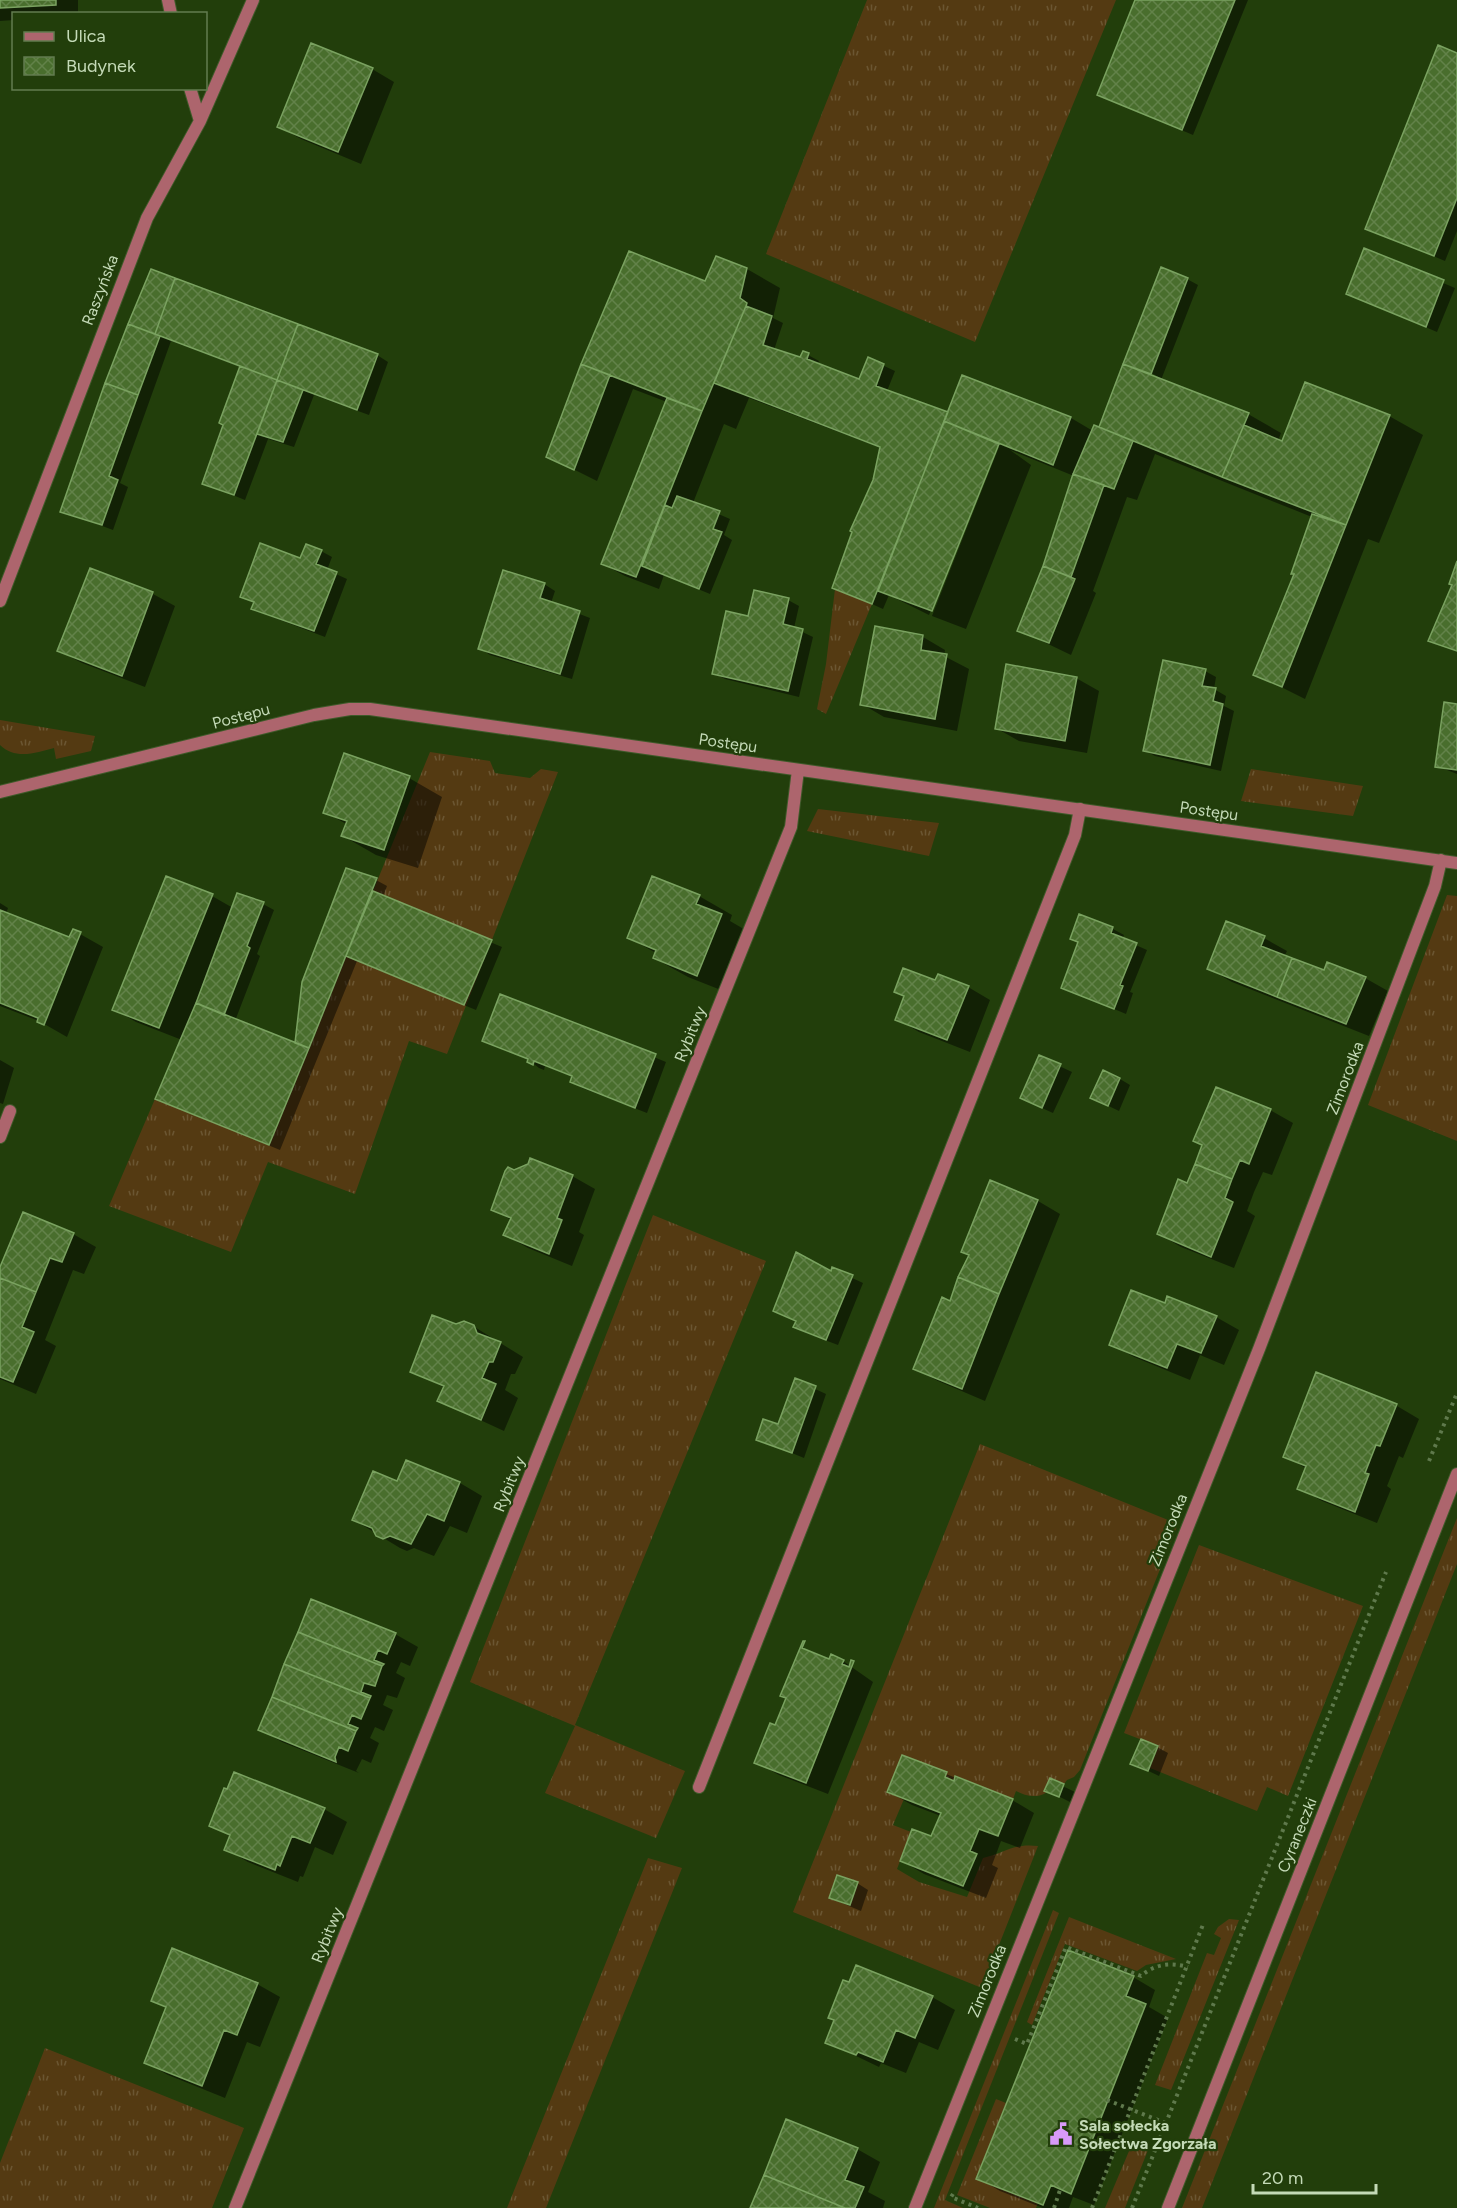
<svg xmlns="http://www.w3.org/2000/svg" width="1457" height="2208" font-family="Figtree,sans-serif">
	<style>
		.grass { fill: url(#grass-tufts) }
		.shadow { fill: #0007; fill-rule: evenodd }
		.building { fill: url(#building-cross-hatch); stroke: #7aa260; stroke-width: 1.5 }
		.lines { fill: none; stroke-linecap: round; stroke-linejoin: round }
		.service-casing { stroke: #3f5a2a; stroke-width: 14 }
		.minor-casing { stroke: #3f5a2a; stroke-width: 14 }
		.path { stroke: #5f794c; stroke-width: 4; stroke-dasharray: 3 4.5; stroke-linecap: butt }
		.service { stroke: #ad656d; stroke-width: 12 }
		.minor { stroke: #ad656d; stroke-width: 12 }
		.labels { text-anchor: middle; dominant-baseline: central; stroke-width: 4.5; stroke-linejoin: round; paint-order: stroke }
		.street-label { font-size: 16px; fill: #c4dab7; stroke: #223e0b }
		.poi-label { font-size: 16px; font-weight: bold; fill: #c4dab7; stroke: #223e0b; text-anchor: start }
	</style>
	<defs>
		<pattern id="grass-tufts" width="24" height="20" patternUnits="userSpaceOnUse" patternTransform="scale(1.5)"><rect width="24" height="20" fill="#543a12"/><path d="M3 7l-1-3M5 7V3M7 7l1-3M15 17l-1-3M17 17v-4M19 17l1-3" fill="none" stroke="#6b5632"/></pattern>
		<pattern id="building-cross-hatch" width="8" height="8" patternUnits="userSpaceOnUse" patternTransform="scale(1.5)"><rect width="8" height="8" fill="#496e2d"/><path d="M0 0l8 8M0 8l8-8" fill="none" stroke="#628249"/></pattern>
	</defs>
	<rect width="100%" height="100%" fill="#223e0b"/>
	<path class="grass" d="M867,0h249l-141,342 -209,-88z
		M835,589l37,15 -46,110 -9,-5 9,-45z
		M0,720l95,16 -4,15 -35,8 -2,-11c-18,5 -39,12 -54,-3z
		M430,752l60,9 5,12 35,5 11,-9 17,3 -111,282 -38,-13 -54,153 -87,-32 -37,90 -122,-46 46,-107 114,46z
		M1251,769l112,17 -10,30 -112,-15z
		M818,809l121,14 -10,33 -122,-25z
		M1447,895l10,1v245l-89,-36z
		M653,1215l113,46 -191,464 110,46 -29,67 -111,-45 30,-67 -105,-44z
		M980,1444l198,80 -98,246 -6,7 -7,3 -3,4 -14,-6 -6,13 3,1c-10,7 -21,4 -31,-1l-3,8 -57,-23 -2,5 -9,-4 1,-5 -44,-17 -15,37 17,7 -11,26 18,7 -14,37 22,13 48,15 16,-39c23,-5 30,-15 55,-12l-56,142 -189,-76z
		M1457,1518v46l-255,644h-20z
		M1199,1545l164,61 -75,190 -21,-9 -10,24 -107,-43 8,-22 -34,-13z
		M648,1858l34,10 -136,340h-39z
		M1053,1910l6,3 -114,287 18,8h-29z
		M1069,1917l107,42 -30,6 -9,6 -72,-27 -33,81 -5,-3z
		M1229,1919l10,1 -68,170 -16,-5 52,-132 7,2 7,-17 -7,-4 4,-7z
		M45,2048l199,80 -32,80h-212v-45z
		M996,2099l10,4 -30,76 62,24 -2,5h-46l-33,-13z
		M1132,2144l16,6 -23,58h-20z"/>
	<path class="shadow" d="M0,0h78v14h-64v6l-14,1z
		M1137,0h111l-55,135 -94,-40z
		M1457,54v177l-12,30 -78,-33z
		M372,69l22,13 -33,82 -60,-25 -22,-12z
		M1365,250l90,38 -18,44 -89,-38z
		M716,258l31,11 33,19 -7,30 10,5 -9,27 27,8 7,-3 11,6 -1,3 42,17 9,-22 26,12 -8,20 62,23 14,-37 108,41 22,13h12l-4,-5 23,-62 63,-85 11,6 -37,95 87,34 33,19 -3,8 5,2 106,-27 34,19 -44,108 -11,-4 -63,160 -50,-25 40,-99 -2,-2 19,-56 -157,-63 -18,46 -10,-3 -34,94 3,2 -25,62 -52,-25 26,-63 29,-91 -64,-26 21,15 -65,164 -34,-13 67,-169h-3l-67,168 -40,-20 -6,14 -49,-22 40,-107 7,-32 -132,-50 -13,31 -12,-5 -31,79 37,16 -6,16 8,5 -22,54 -46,-19 -5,14 -34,-13 -22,-12 64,-162 -34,-13 -36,92 -50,-25 35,-92 123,-81zM1145,369l15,9v1l-17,-8z
		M129,324l248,31 11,7 -19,53 -55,-20 -20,52 -26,-8 -23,61 -42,-17 38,-116 -70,-26 -51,142 8,4 -15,43 -51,-19z
		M321,551l11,6 -5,13 20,9 -22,58 -61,-23 -11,-6 2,-5 -13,-7z
		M90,570l63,24 22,12 -30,81 -63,-24 -23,-12z
		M544,584l11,7 -4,12 39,15 -18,61 -82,-24 -10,-7z
		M788,600l11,6 -5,22 19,9 -14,60 -74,-18 -11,-6 35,-56z
		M923,637l22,13 -1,6 25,13 -12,62 -73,-14 -22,-13z
		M1205,671l11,6 -2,12 12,7 -2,10 10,5 -13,60 -66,-15 -11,-6z
		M1076,678l23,13 -12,62 -68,-12 -23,-13z
		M1457,705v69l-20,-8z
		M409,778l33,19 -24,71 -42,-13 -33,-19 5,-11 -23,-13z
		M376,880l11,6 -4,11 119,50 -26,63 -119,-49 -77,189 -123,-51 25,-59 -46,-18 -22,-13 98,-113 21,12 30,-4 11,6 -17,44 3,2 -25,65 61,24z
		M699,896l33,19 -2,6 24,14 -23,59 -43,-17 -34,-19 2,-5 -27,-15z
		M0,903l8,5 -2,6 64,25 10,-5 23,13 -36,90 -28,-16 -39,-15z
		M1080,916l33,13 11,6 -2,4 25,11 -17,42 3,1 -7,21 -64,-27 18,-44z
		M1264,938l23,13 -3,6 40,15 41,6 23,13 -19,45 -137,-54 -23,-13z
		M936,982l32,5 22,13 -20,52 -51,-20 -22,-13 8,-22 -9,-5z
		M501,995l165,67 -19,51 -65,-25 -10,-7 1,-4 -28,-11 -1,4 -5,-2 -10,-8 -45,-20z
		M1040,1057l32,15 -19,41 -20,-9z
		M0,1060l14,8 -11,36 -3,-1z
		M1120,1079l10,6 -11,26 -27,-13z
		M1270,1110l23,13 -21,52 -9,-3 -9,20 -7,19 8,5 -21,52 -53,-21 -22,-13 28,-49 16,-39z
		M514,1171l58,5 23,13 -16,43 5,3 -12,31 -44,-18 -23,-13 6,-15 -18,-11z
		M990,1182l48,19 22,13 -75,187 -47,-20 -23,-12 36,-66 20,-47z
		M73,1234l23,13 -12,27 -11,-4 -28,70 11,6 -20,48 -36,-15v-107z
		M833,1269l30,14 -25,62 -32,-12 -11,-6 2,-5 -23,-11 57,-38z
		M1166,1305l50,12 23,13 -15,35 -24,-10 -10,25 -56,-23 -23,-13z
		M456,1326h17l50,31 -8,17h-4l-6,16 13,8 -14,33 -65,-30 6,-13 -33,-17z
		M1317,1374l80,32 22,13 -16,39 -4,-2 -12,30 4,3 -14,34 -55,-22 -23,-13 8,-19 -22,-13z
		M796,1380l30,14 -22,64 -46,-19 21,-13z
		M407,1462l53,21 22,13 -15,37 -17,-7 -16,30 -20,-8 -7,3 -7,-3 -46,-28 44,-37z
		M395,1634l23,13 -8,19 -9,-4 -5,11 9,5 -8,20 -10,-3 -4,10 10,5 -9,21 -9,-4 -5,11 9,5 -8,20 -9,-4 -6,12 3,2 -77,-31 -22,-13z
		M830,1660l13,1 30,21 -45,112 -49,-19 -23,-13 20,-35z
		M1157,1747l11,6 -9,23 -27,-13z
		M946,1774l66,26 22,13 -14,35 -19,-7 -9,24 6,3 -12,30 -62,-24 -22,-13 30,-23 9,-22 -29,-11 -23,-13z
		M1050,1780l25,12 -5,10 -24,-12z
		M324,1809l23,13 -14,33 -18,-8 -12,30 -3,-1 -2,6 -50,-20 -22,-13 5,-12 -20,-12z
		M857,1883l11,7 -7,21 -31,-13z
		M1133,1977l22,13 -6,17 19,11 -74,187 -21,-8 -4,11h-26l-43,-17 -22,-13z
		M257,1984l23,13 -20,50 -13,-5 -22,56 -57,-23 -23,-13 22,-54 -14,-8z
		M932,1997l23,13 -17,40 -19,-8 -13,31 -25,-10 -2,4 -52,-25 9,-21z
		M787,2121l70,28 23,13 -12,30 17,9 -2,7h-131z"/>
	<path class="building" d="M0,0h56v5l-56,3z
		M1135,0h100l-53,130 -85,-35z
		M311,43l62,25 -35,84 -61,-25z
		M1438,45l19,8v145l-23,58 -69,-27z
		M1364,248l80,32 -18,47 -80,-33z
		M629,251l76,30 11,-25 31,12 -7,30 7,5 -1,3 -44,105 -121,-47z
		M1161,267l27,11 -37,96 -28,-10z
		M151,269l24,9 -20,56 -27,-10z
		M175,278l123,46 -21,56 -122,-46z
		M746,306l26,10 -9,29 37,12 3,-6 6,2 -2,6 52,20 9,-22 16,7 -8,22 72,26 -76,192 -40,-16 20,-56 -2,-1 23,-51 7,-33 -166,-64z
		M128,324l32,12 -22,59 -33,-12z
		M298,324l80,30 -21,56 -80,-30z
		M581,364l29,11 -36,95 -28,-13z
		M1123,364l126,49 -27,64 -123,-50z
		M240,366l37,14 -43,115 -32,-11 21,-59 -4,-2z
		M962,375l109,42 -18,48 -109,-44z
		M277,380l26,10 -20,52 -26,-8z
		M1305,382l85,33 -44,110 -124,-48 22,-52 38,16z
		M105,383l33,12 -29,81 9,4 -16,45 -42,-13z
		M667,398l35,13 -66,166 -35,-13z
		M944,421l55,23 -67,167 -54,-20z
		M1094,425l39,16 -19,48 -41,-15z
		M1073,474l31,11 -33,92 -28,-11z
		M677,496l43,15 -7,18 9,3 -23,57 -57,-23 23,-61 7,3z
		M1312,514l34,11 -64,162 -29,-12 41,-101h-3z
		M260,543l40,15 6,-14 16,6 -6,14 21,8 -23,59 -63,-22 3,-7 -14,-5z
		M1457,561v90l-29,-10 24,-56 -3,-1z
		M1043,566l32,13 -26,64 -32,-12z
		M90,568l63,24 -31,84 -65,-25z
		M503,570l42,13 -5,15 40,13 -20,63 -82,-25z
		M754,590l35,8 -6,26 20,5 -15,62 -76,-17 14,-63 22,5z
		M875,626l48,9 -2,15 26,4 -12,65 -75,-14z
		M1163,660l43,9 -4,17 14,2 -3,13 10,3 -13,61 -67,-14z
		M1006,664l71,13 -12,64 -70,-12z
		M1444,702l13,2v66l-22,-3z
		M344,753l66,23 -26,74 -43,-14 6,-15 -24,-8z
		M346,868l31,10 -68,170 -14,-5 7,-61z
		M166,876l47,18 -54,134 -47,-18z
		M652,876l48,19 -4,9 26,10 -25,62 -44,-18 3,-8 -29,-12z
		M373,891l119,49 -28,65 -118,-49z
		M237,893l27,9 -17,44 3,2 -26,67 -28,-12z
		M0,910l69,27 4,-8 8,3 -37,93 -7,-3 1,-4 -38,-15z
		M1079,914l34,13 -2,6 26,10 -17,42 3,1 -9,23 -53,-21 17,-46 -8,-3z
		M1226,921l39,15 -4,10 31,12 -15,39 -70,-28z
		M1292,958l32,12 3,-8 39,15 -20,47 -69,-27z
		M903,968l32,12 3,-6 31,12 -22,54 -52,-20 9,-24 -10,-4z
		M500,994l156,60 -21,54 -65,-26 2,-6 -38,-15 -1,4 -6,-3 1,-3 -46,-18z
		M196,1003l113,45 -40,97 -114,-46z
		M1039,1055l22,9 -19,44 -22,-10z
		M1103,1070l17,8 -12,28 -18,-8z
		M1216,1087l55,22 -22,55 -9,-4 -8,19 -37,-15 7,-19 -9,-4z
		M530,1158l43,17 -16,43 5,2 -13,34 -46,-19 8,-17 -20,-8 14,-39 3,-4 6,3 14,-6z
		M1195,1164l37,15 -7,19 8,4 -22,55 -54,-23 21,-55 9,4z
		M990,1180l48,20 -39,94 -41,-17 11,-22 -8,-3z
		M23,1212l51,21 -12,29 -12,-4 -14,34 -36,-14v-11z
		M796,1252l35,19 1,-4 21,8 -27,65 -33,-13 3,-6 -23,-10z
		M958,1277l41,17 -37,95 -49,-20 29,-72 8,4z
		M0,1278l36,14 -14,35 12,5 -21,50 -13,-5z
		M1131,1290l34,13 2,-7 50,20 -16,37 -24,-9 -10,24 -58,-23z
		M432,1315l24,9 8,-3 10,4 3,8 24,9 -8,20h-4l-7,16 14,6 -15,36 -44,-19 7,-15 -34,-14z
		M1316,1372l81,32 -17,42 -4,-1 -11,28 4,1 -14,38 -58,-23 9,-23 -23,-9z
		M795,1378l21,8 -24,67 -36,-13 7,-21 15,5z
		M406,1460l54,22 -16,39 -17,-7 -16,30 -21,-8 -7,3 -7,-3 -4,-8 -20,-8 21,-49 24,10z
		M311,1599l85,34 -9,21 -9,-4 -4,10 10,4 -2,2 -84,-34z
		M298,1632l84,34 -7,20 -11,-3 -3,9 10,4 -1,2 -86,-34z
		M803,1641h2l-3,7 27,11 2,-5 13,6 -2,4 7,3 2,-7 3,1 -48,122 -52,-20 16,-40 5,2 11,-27 -6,-2z
		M284,1664l86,34 -9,21 -9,-4 -4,9 10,4 -2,3 -84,-34z
		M272,1697l84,34 -8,20 -9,-4 -4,10 1,5 -78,-32z
		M1141,1739l17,7 -10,25 -18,-7z
		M902,1755l45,17 -2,5 9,4 1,-5 58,23 -15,37 -19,-7 -9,22 7,3 -14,32 -63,-25 12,-32 19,7 10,-23 -54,-21z
		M234,1772l91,36 -15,35 -18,-7 -12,30 -3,-2 -2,6 -51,-20 6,-15 -21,-9 15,-38 3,1z
		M1050,1778l14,6 -5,13 -15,-6z
		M837,1875l21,7 -8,23 -21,-7z
		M172,1948l86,35 -21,52 -13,-5 -22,56 -58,-23 22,-56 -15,-6z
		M1068,1950l66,26 -8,20 20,8 -75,190 -20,-9 -8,20 -67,-26z
		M856,1965l77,31 -18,42 -19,-8 -13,32 -25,-10 -2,3 -31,-12 9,-23 -6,-2 15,-38 6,2z
		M786,2119l72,29 -13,32 19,7 -9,21h-10l-81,-33z
		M764,2175l81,33h-95z"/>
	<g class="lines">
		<g class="service-casing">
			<path id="service" d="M0,1137l10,-26
				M699,1787l376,-952 5,-26"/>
		</g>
		<g class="minor-casing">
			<path id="minor" d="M168,0l3,14
				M190,88l10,33
				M0,601l147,-383 53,-97 53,-121
				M0,792l314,-77 36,-6h20l1087,154
				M235,2208l556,-1381 7,-57
				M915,2208l344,-859 176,-463 6,-26
				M1168,2208l289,-734"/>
		</g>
		<path class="path" d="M1429,1461l28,-68
			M1015,2039l12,5 39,-97 75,29c14,-12 29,-14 47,-9
			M1107,2100l61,24
			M953,2194l-2,3 27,11
			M1054,2208l6,-18
			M1092,2208l112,-286
			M1132,2208l254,-636"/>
		<use href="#service" class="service"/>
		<use href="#minor" class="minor"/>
	</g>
	<defs>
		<g id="civic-bare" transform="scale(1.8)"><path d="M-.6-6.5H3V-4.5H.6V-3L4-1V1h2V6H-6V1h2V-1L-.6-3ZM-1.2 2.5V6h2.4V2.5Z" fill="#d89af8" stroke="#223e0b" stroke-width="2.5" paint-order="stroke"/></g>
	</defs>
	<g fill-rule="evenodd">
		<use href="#civic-bare" x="1061" y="2134"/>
	</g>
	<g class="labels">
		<g class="street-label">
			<text transform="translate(100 290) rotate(-69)">Raszyńska</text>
			<text transform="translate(241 716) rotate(-15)">Postępu</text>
			<text transform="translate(728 743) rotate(8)">Postępu</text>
			<text transform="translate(1209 811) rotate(8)">Postępu</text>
			<text transform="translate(690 1034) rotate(-68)">Rybitwy</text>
			<text transform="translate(1345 1078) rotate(-69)">Zimorodka</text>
			<text transform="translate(509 1484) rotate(-68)">Rybitwy</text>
			<text transform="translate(1168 1530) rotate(-68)">Zimorodka</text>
			<text transform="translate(1297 1835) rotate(-68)">Cyraneczki</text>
			<text transform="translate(327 1935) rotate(-68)">Rybitwy</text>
			<text transform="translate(987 1981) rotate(-68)">Zimorodka</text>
		</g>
		<g class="poi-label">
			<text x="1079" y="2125">Sala sołecka<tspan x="1079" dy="18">Sołectwa Zgorzała</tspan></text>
		</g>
	</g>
	<rect x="12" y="12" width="195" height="78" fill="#223e0b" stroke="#637c50" stroke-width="1.5"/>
	<rect x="24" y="32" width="30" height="9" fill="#ad656d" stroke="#637c50" stroke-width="1.5"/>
	<text x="66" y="42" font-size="18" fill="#c4dab7">Ulica</text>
	<rect x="24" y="57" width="30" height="18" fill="url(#building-cross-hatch)" stroke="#637c50" stroke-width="1.5"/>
	<text x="66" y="72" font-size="18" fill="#c4dab7">Budynek</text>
	<path d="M1253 2184v9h123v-9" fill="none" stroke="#c4dab7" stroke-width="3"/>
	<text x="1262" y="2184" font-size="18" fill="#c4dab7" stroke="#223e0b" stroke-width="4.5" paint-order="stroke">20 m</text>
</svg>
